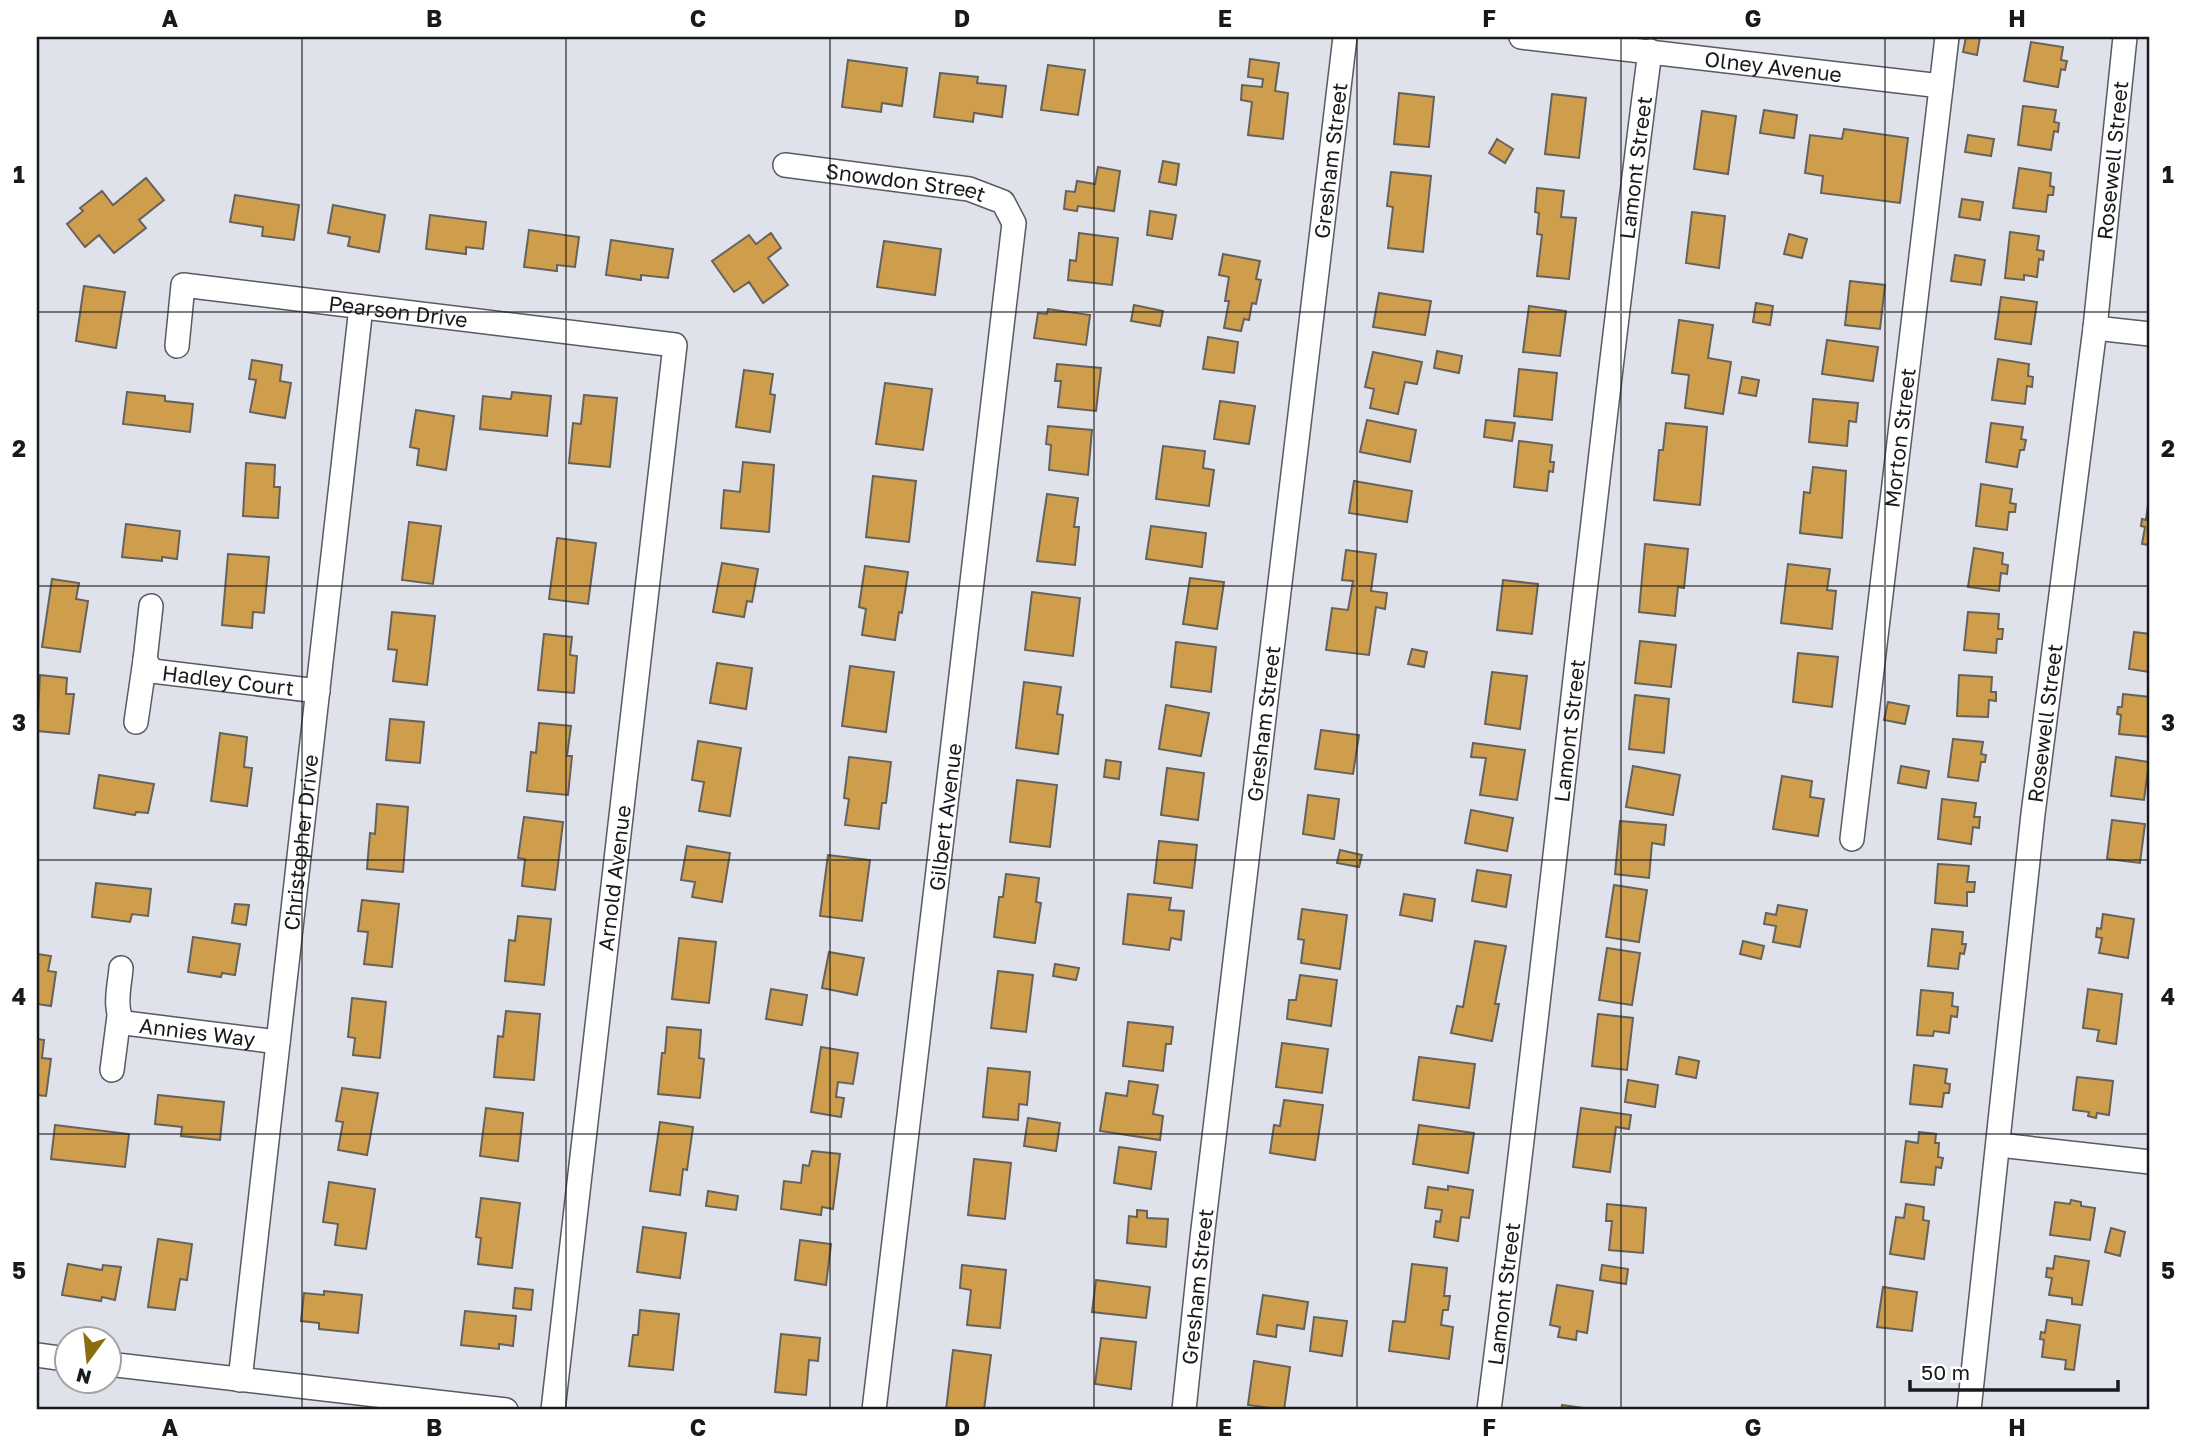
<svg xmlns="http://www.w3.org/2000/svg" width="2187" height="1447" font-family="'Golos Text',sans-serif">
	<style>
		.building { fill: #cf9e4d; stroke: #67625b; stroke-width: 2 }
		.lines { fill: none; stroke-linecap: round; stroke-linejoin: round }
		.minor-casing { stroke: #585a62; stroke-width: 26 }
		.minor { stroke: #fff; stroke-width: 23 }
		.grid { fill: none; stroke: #18191c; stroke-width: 2; stroke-opacity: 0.55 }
		.labels { text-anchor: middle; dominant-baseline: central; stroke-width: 5; stroke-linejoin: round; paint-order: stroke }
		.street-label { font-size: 21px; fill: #18191c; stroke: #fff }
		.neatline { fill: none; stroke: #18191c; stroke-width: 2.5 }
		.grid-label { font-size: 23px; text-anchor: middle; font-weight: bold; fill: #18191c }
	</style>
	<rect width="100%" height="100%" fill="#dfe1eb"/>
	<path class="building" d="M1966,37h14l-3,18 -14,-3z
		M2031,42l32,5 -2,13 6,1 -2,9 -4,-1 -3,18 -34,-6z
		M1250,59l29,4 -4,28 13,2 -5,46 -35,-4 4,-33 -11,-2 1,-15 20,2 1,-8 -15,-2z
		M848,60l59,8 -5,38 -20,-3 -1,9 -39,-5z
		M1048,65l37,5 -7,45 -37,-5z
		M940,73l38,4 -1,6 29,3 -4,31 -28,-4 -1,9 -39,-5z
		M1399,93l35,4 -5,50 -35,-3z
		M1552,94l34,4 -7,60 -34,-4z
		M2023,106l33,4 -2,12 5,1 -1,9 -4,-1 -3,19 -33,-5z
		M1764,110l33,5 -3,23 -34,-5z
		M1702,111l34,5 -8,58 -34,-5z
		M1844,129l64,9 -8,65 -79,-10 2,-17 -18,-3 5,-38 32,4z
		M1968,135l26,4 -3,17 -26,-4z
		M1497,139l16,10 -8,14 -16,-10z
		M1163,161l16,3 -3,21 -17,-3z
		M1098,167l22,4 -6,40 -36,-5 -1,5 -13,-2 2,-18 9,1 2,-11 18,3z
		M2019,168l32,5 -1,13 4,1 -1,8h-5l-2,17 -33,-4z
		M1391,172l40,4 -8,76 -35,-4 5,-41 -6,-1z
		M146,178l18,22 -25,20 7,8 -32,25 -15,-18 -14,12 -18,-23 16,-13 -3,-3 22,-17 11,14z
		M1537,188l27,3 -3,26 15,1 -7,61 -32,-3 5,-41 -5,-1 2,-21 -4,-1z
		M235,195l64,10 -5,35 -32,-4 1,-9 -33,-5z
		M1962,199l21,3 -3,18 -21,-3z
		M333,205l52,10 -6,37 -31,-6 2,-9 -22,-4z
		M1150,211l26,4 -4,24 -25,-4z
		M1692,212l33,4 -6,52 -33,-5z
		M430,215l56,7 -3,27 -17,-2v7l-40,-5z
		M529,230l50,7 -4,30 -18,-2v6l-33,-4z
		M2010,232l29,4 -2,14 7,1 -1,9 -4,-1 -2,18 -13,-2v5l-19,-2z
		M771,233l10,15 -13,10 20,27 -25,18 -14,-21 -15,10 -22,-31 37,-26 7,9z
		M1079,233l39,5 -6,47 -44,-5 2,-20 6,1z
		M1789,234l18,5 -5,19 -18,-4z
		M611,240l62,9 -5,29 -27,-3v5l-35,-5z
		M884,241l57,8 -6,46 -58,-8z
		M1223,254l37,7 -4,18 5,1 -5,24 -4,-1 -3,17 -5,-1 -3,12 -17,-3 5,-27h-4l4,-24 -10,-2z
		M1955,255l30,5 -4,25 -30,-4z
		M1850,281l35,4 -5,44 -35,-4z
		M84,286l41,6 -9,56 -40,-7z
		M1379,293l52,8 -6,34 -52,-8z
		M2001,297l36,5 -6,42 -36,-5z
		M1756,303l17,3 -3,19 -17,-3z
		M1134,305l29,6 -3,15 -29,-5z
		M1529,306l37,5 -6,45 -37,-4z
		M1048,309l42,6 -4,30 -52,-7 4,-25 9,1z
		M1679,320l34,5 -5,33 23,4 -8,52 -38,-6 4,-33 -17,-2z
		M1208,337l30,5 -4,31 -31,-4z
		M1827,340l51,7 -5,34 -51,-7z
		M1437,351l25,5 -3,17 -25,-5z
		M1373,352l49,10 -5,22 -12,-2 -7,32 -28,-6 4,-19 -9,-2z
		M1998,359l31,5 -1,12 5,1 -1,10 -5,-1 -2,18 -33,-4z
		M252,360l30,5 -2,16 11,2 -6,35 -35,-6 6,-32 -7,-1z
		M1057,364l44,4 -5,43 -38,-4 3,-26h-6z
		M1519,369l38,4 -5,47 -38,-4z
		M744,370l29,4 -3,20 5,1 -5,37 -34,-5z
		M1742,377l17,3 -3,16 -17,-3z
		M885,383l47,6 -9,61 -47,-6z
		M127,392l38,4v5l28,3 -3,28 -67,-8z
		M512,392l39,4 -4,40 -67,-7 3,-33 28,3z
		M584,395l33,3 -7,69 -41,-4 4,-40 8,1z
		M1813,399l45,4 -2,19 -7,-1 -2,25 -38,-4z
		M1220,401l35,5 -6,38 -35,-5z
		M416,410l38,6 -8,54 -29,-5 2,-16 -9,-2z
		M1367,420l49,10 -6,32 -50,-10z
		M1486,420l29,3 -3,18 -28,-4z
		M1666,423l41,4 -7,78 -46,-5 5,-50h4z
		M1991,423l32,4 -2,12 5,1 -2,10h-4l-3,17 -31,-5z
		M1048,426l44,4 -4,45 -39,-5 2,-25 -5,-1z
		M1519,441l33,4 -2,17h4l-1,10 -4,-1 -2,20 -33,-4z
		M1163,446l42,5 -2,17 11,2 -5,36 -53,-7z
		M743,462l31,3 -5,67 -48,-4 3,-38 16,2z
		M246,463l29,2 -1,22h6l-2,31 -35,-2z
		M1813,467l33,4 -4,67 -42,-5 4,-41 6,1z
		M873,476l43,5 -7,61 -43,-5z
		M1354,481l58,10 -5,31 -58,-9z
		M1981,484l31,5 -2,14 6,1 -1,8h-6l-2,18 -31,-4z
		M1047,494l31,4 -4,29h5l-4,38 -38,-4z
		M2148,505h2v40l-8,-1 3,-17 -4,-1 1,-7 4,1z
		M409,522l32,4 -8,58 -31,-4z
		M126,524l54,7 -3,28 -15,-2v4l-40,-4z
		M1151,526l55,7 -4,34 -56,-8z
		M557,538l39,5 -8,61 -39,-5z
		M1645,544l43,5 -4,39 -6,-1 -3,29 -36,-4z
		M1974,548l29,5 -1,11 6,1 -1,9 -6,-1 -2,18 -31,-4z
		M1346,550l30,4 -5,37 16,2 -2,16 -9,-2 -7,48 -43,-5 6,-42 16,2 5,-29 -11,-1z
		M228,554l41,3 -5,56 -11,-1 -1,16 -30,-3z
		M722,563l36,6 -6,33 -5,-1 -3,16 -31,-5z
		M1788,564l42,5 -3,21 9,1 -4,38 -51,-6z
		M865,566l43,6 -6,41 -3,-1 -4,28 -33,-5 4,-26 -7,-2z
		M1190,578l34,4 -7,47 -34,-5z
		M52,579l27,4 -3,16 12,2 -8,51 -38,-5z
		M1503,580l35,4 -6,50 -35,-4z
		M1032,592l48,6 -7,58 -48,-6z
		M392,612l43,4 -8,69 -34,-4 4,-31 -9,-1z
		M1968,612l31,2 -1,15h5l-1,10h-5l-1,14 -32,-3z
		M2134,632l16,2v38l-21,-3z
		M544,634l28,3 -2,18 7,1 -3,37 -36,-3z
		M1640,641l36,4 -5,42 -36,-4z
		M1176,642l40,5 -5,45 -40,-5z
		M1412,649l15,3 -3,15 -16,-3z
		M1798,653l40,4 -6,50 -39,-5z
		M717,663l35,5 -6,41 -36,-6z
		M850,666l44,6 -8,60 -44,-6z
		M1492,672l35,4 -7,53 -35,-5z
		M40,675l27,3 -1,16h8l-5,40 -32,-3z
		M1959,675l33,2 -1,15h5v9l-7,-1 -1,17 -31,-1z
		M1024,682l37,5 -4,27 6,1 -5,39 -42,-6z
		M2123,694l27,3v40l-31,-3 2,-19 -4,-1 1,-7h4z
		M1635,695l34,4 -5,54 -35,-4z
		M1888,702l21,4 -4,18 -21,-4z
		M1166,705l43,8 -8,43 -42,-7z
		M390,719l34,3 -4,41 -34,-3z
		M539,723l32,3 -4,30h5l-4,39 -41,-4 4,-39 5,1z
		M1321,730l38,5 -6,39 -38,-5z
		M220,733l27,4 -3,30 8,1 -5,38 -36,-5z
		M1953,739l30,3 -2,12 5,1 -1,7h-4l-3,19 -30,-4z
		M698,741l43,7 -11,68 -31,-5 5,-29 -12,-2z
		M1473,743l52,7 -8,50 -37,-5 6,-37 -15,-1z
		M849,757l42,5 -5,41h-4l-3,26 -34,-4 4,-26 -5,-1z
		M2116,757l33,5 -5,38 -33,-4z
		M1106,760l15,2 -2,17 -15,-2z
		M1633,766l47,9 -7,40 -47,-8z
		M1901,766l28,5 -3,17 -28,-5z
		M1167,768l37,5 -6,47 -37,-5z
		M99,775l55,9 -6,29 -12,-1 -1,3 -41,-7z
		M1782,776l30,5 -2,16 14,2 -6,37 -45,-7z
		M1017,780l40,5 -7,62 -40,-5z
		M1308,795l31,4 -5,40 -31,-5z
		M1942,799l34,4 -2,14h6l-1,11 -6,-1 -2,17 -33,-5z
		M377,804l31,3 -5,65 -36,-3 3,-36 5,1z
		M1471,810l42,8 -6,33 -42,-8z
		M524,817l39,5 -8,68 -33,-4 3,-27 -7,-1z
		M2112,820l33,4 -5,39 -33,-4z
		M1620,821l46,4 -2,20 -12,-2 -3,35 -34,-4z
		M1159,841l38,4 -5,43 -38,-5z
		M687,846l43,7 -8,49 -30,-5 3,-15 -14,-2z
		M1340,850l22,5 -3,12 -22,-4z
		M828,855l42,5 -8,61 -42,-5z
		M1938,864l31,2 -2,16h8l-1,10h-7v14l-32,-3z
		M1477,870l34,5 -5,32 -34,-6z
		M1006,874l33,4 -3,24 5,1 -6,40 -41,-6 5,-40h4z
		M96,883l55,6 -3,27 -16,-2 -2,8 -38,-5z
		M1614,885l33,5 -8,52 -33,-5z
		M1128,894l43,4 -2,12 15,1 -3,29 -10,-2 -2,12 -46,-6z
		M1404,894l31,5 -3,22 -32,-6z
		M362,900l37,4 -7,63 -28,-3 4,-32 -10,-1z
		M235,904l14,1 -3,20 -14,-2z
		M1778,905l29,5 -7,37 -27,-5 3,-16 -12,-2 2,-11 10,2z
		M1302,909l45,6 -7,54 -39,-6 3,-23 -6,-1z
		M2103,914l31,5 -6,39 -29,-5 3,-15 -6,-1 1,-9 4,1z
		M518,916l33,3 -7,66 -39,-4 4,-41 6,1z
		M1932,929l31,3 -1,12h4l-2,10 -4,-1 -2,16 -30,-3z
		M193,937l47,7 -5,31 -13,-2 -1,4 -33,-5z
		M679,938l37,4 -7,61 -37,-4z
		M1475,941l31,5 -11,58h4l-7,37 -41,-8 6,-27 6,1z
		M1743,941l21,5 -3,13 -21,-5z
		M1607,948l33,5 -8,52 -33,-5z
		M829,952l35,6 -7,37 -35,-7z
		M37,954l14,2 -3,15 8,1 -5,34 -14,-2z
		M1055,964l24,4 -3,12 -23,-4z
		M998,971l35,4 -7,57 -35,-4z
		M1300,975l37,5 -6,46 -44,-7 2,-19h7z
		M771,989l36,6 -5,30 -36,-6z
		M2088,989l34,5 -6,50 -19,-3 2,-11 -16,-2z
		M1921,990l32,3 -1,13 6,1 -1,10 -6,-1 -2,17 -15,-2 -1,5 -16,-1z
		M352,998l34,4 -6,56 -27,-3 2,-17 -7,-1z
		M506,1011l34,3 -6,66 -40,-3 4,-41 5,1z
		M1598,1014l35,4 -6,52 -35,-4z
		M1128,1022l45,5 -2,17h-5l-3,27 -40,-5z
		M667,1027l34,3 -2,28 5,1 -4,39 -42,-4 4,-41h3z
		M37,1039l7,1 -2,18 9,1 -5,37 -9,-1z
		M1282,1043l46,6 -6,44 -46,-6z
		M821,1047l37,6 -5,31 -15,-2 -2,15 8,1 -3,19 -30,-5z
		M1419,1057l56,7 -6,44 -56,-8z
		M1679,1057l20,4 -3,17 -20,-4z
		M1914,1065l33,4 -2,14 5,1 -1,9h-5l-2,14 -32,-3z
		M988,1068l42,4 -3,33 -8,-1 -1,16 -35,-3z
		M2077,1077l36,4 -4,34 -12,-2 -1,5 -8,-2 1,-4 -16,-2z
		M1628,1080l30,5 -3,22 -30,-5z
		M1129,1081l29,4 -5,29 10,2 -3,24 -60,-9 6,-38 21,3z
		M342,1088l36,5 -11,62 -29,-5 5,-28 -7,-1z
		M158,1095l66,7 -4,38 -39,-4 1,-9 -27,-3z
		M1284,1100l39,5 -8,55 -45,-7 4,-28 6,1z
		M486,1108l37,5 -5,48 -38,-5z
		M1581,1108l50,7 -2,14 -13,-2 -6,45 -37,-5z
		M1028,1118l32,5 -4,28 -32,-5z
		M660,1122l33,5 -6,43 -4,-1 -3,26 -30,-4z
		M55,1125l74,9 -4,33 -74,-8z
		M1419,1125l55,8 -6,40 -55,-9z
		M1919,1132l17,2 -1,9h4l-1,14 5,1 -2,10 -5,-1 -2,18 -33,-3 5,-41 12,2z
		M1119,1147l37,5 -5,37 -37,-6z
		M812,1151l28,3 -7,55 -11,-2 -1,8 -40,-6 3,-28 17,2 2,-18 6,1z
		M974,1159l37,4 -6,56 -37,-4z
		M329,1182l46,7 -9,60 -31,-4 3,-21 -15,-2z
		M1448,1186l25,4 -4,28 -8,-1 -3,24 -24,-4 2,-16 4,1 2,-12 -17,-2 3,-21 20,3z
		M708,1191l30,5 -2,14 -30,-4z
		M481,1198l39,5 -8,65 -34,-4 3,-26 -5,-1z
		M2071,1200l10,2v4l14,2 -5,32 -40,-5 5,-33 15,2z
		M1607,1204l39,4 -3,45 -34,-3 3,-29h-6z
		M1906,1204l18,3 -1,13 6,1 -5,38 -34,-5 6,-37 8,1z
		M1137,1210l10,1v7l21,1 -2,28 -39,-4 2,-27 8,1z
		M643,1227l43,6 -6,45 -43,-6z
		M2111,1228l14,4 -5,24 -15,-4z
		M158,1239l34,5 -5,36 -7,-1 -5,31 -27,-3z
		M800,1240l31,4 -5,41 -31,-5z
		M2055,1256l34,5 -7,44 -10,-1v-6l-23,-3 3,-17 -6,-1 1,-9 6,1z
		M68,1264l34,6 1,-5 18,2 -6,33 -13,-3 -1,4 -39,-6z
		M1412,1264l35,4 -3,28h6l-2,14h-5l-2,15 12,2 -4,32 -60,-8 4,-30 12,1z
		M962,1265l44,5 -6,58 -33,-3 4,-35 -11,-2z
		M1602,1265l26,4 -2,15 -26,-4z
		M1096,1280l54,7 -4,31 -54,-6z
		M1557,1285l36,6 -6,42 -10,-2 -1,9 -18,-3 2,-10 -10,-2z
		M1883,1287l34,5 -5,39 -35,-4z
		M515,1288l18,2 -2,20 -18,-2z
		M324,1291l38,4 -4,38 -39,-4v-6l-18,-2 3,-28 20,2z
		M1263,1295l45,7 -4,27 -27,-4 -1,12 -19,-3z
		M640,1310l39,4 -6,56 -44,-4 4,-31h5z
		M465,1311l51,5 -3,30 -14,-2v5l-38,-4z
		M1314,1317l33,4 -5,35 -32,-5z
		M2047,1320l33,5 -6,45 -9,-1 1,-9 -24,-3 2,-17 -4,-1 1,-7 4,1z
		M781,1334l39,4 -2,23 -9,-1 -3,35 -31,-3z
		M1101,1338l35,4 -5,47 -36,-5z
		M953,1350l38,5 -7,55h-38z
		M1254,1361l36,6 -6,43 -36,-5z
		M1562,1405l36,5h-37z"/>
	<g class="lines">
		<g class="minor-casing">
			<g id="minor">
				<path id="s1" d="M1521,37l420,49"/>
				<path id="s2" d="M785,165l184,24 34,13 11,21c-45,396 -94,791 -140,1187"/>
				<path d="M2095,328l55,6"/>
				<path id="s3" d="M177,346l6,-61 492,60 -122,1065"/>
				<path id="s4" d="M151,606l-6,54 7,11 166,20"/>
				<path d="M136,722l9,-62"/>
				<path id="s5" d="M1852,839l95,-802"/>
				<path id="s6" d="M121,968c-1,16 -9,44 4,55l153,19"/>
				<path d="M112,1070l7,-54"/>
				<path d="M1999,1145l151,17"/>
				<path d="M37,1355l29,4"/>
				<path d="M108,1364l398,46"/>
				<path id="s7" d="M240,1380l121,-1073"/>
				<path id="s8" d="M1184,1410l18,-172 143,-1201"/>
				<path id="s9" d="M1489,1410c58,-452 102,-906 161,-1359"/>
				<path id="s10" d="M1969,1410l64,-596 62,-486 30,-291"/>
			</g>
		</g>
		<use href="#minor" class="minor"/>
	</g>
	<path class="grid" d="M302,37v1373M566,37v1373M830,37v1373M1094,37v1373M1357,37v1373M1621,37v1373M1885,37v1373M37,312h2113M37,586h2113M37,860h2113M37,1134h2113"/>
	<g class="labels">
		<g class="street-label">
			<text stroke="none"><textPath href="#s1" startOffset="254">Olney Avenue</textPath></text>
			<text stroke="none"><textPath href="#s8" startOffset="1258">Gresham Street</textPath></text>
			<text stroke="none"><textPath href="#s10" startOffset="1258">Rosewell Street</textPath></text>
			<text stroke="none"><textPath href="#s9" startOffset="1251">Lamont Street</textPath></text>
			<text stroke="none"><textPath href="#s2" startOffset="122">Snowdon Street</textPath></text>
			<text stroke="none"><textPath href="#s3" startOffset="278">Pearson Drive</textPath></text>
			<text stroke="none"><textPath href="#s5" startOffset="404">Morton Street</textPath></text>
			<text stroke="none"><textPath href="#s4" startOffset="144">Hadley Court</textPath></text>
			<text stroke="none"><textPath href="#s8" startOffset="691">Gresham Street</textPath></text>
			<text stroke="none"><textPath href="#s10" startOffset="691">Rosewell Street</textPath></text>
			<text stroke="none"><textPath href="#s9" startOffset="684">Lamont Street</textPath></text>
			<text transform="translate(945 817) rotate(-83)">Gilbert Avenue</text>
			<text stroke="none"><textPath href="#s7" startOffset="541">Christopher Drive</textPath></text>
			<text transform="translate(614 878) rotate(-83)">Arnold Avenue</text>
			<text stroke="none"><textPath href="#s6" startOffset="130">Annies Way</textPath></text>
			<text stroke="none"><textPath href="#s8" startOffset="124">Gresham Street</textPath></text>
			<text stroke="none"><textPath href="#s9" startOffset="117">Lamont Street</textPath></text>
		</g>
	</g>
	<rect width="2187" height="1447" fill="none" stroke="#ffffff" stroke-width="77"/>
	<g transform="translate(88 1360) rotate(195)"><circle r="33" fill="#ffffff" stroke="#a3a3a4" stroke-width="2"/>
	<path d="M0-5L12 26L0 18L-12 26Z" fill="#8b6d0d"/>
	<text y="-10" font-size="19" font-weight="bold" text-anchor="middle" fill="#18191c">N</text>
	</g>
	<path d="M1910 1380v10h208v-10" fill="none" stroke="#18191c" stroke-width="3.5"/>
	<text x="1921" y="1380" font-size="21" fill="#18191c" stroke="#ffffff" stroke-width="5" paint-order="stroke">50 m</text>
	<rect x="38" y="38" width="2110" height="1370" class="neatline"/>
	<g class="grid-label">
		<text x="170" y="27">A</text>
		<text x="434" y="27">B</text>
		<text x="698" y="27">C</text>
		<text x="962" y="27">D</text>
		<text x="1225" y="27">E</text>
		<text x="1489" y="27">F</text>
		<text x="1753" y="27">G</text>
		<text x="2017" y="27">H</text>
		<text x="19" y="183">1</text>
		<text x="2168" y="183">1</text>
		<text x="19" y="457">2</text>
		<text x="2168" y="457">2</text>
		<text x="19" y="731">3</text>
		<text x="2168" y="731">3</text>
		<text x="19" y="1005">4</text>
		<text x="2168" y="1005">4</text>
		<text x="19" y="1279">5</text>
		<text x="2168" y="1279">5</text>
		<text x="170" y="1436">A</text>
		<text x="434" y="1436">B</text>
		<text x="698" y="1436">C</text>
		<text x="962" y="1436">D</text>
		<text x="1225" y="1436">E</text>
		<text x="1489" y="1436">F</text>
		<text x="1753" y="1436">G</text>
		<text x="2017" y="1436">H</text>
	</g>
</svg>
